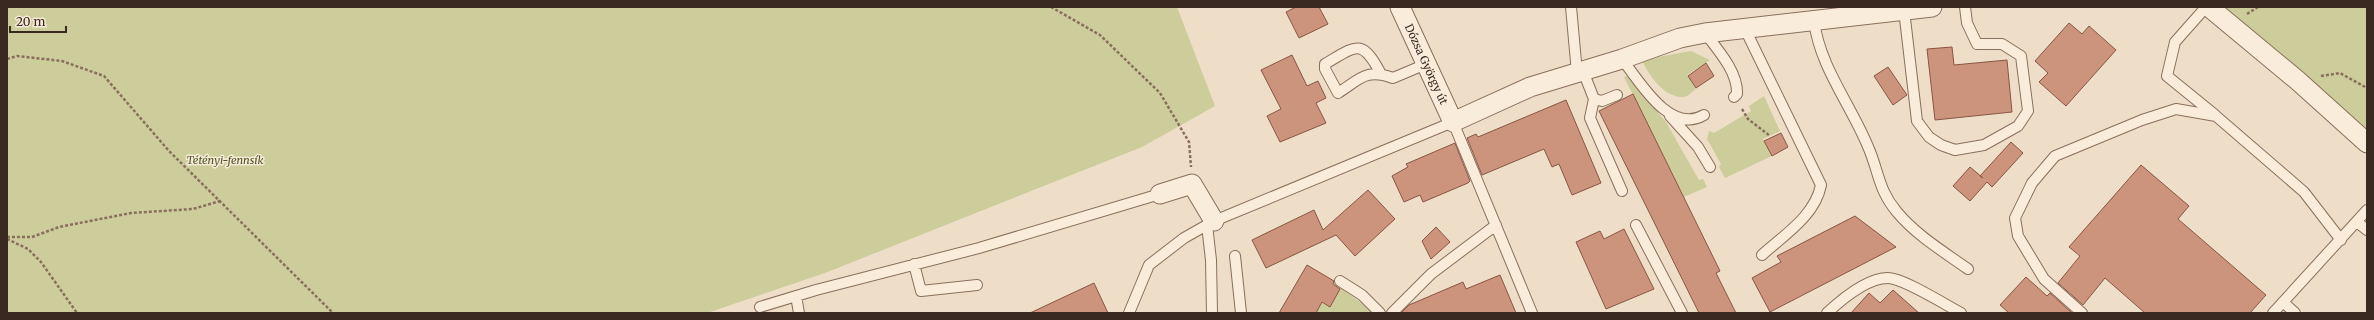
<svg xmlns="http://www.w3.org/2000/svg" width="2374" height="320" font-family="Merriweather,serif">
	<style>
		.green { fill: #cdcc9b }
		.building { fill: #cc947d; stroke: #895542 }
		.lines { fill: none; stroke-linecap: round; stroke-linejoin: round }
		.service-casing { stroke: #8a6f5c; stroke-width: 12 }
		.minor-casing { stroke: #8a6f5c; stroke-width: 21 }
		.path { stroke: #8a6f5c; stroke-width: 2.5; stroke-dasharray: 3 2; stroke-linecap: butt }
		.service { stroke: #f9ecdb; stroke-width: 10 }
		.minor { stroke: #f9ecdb; stroke-width: 19 }
		.labels { text-anchor: middle; dominant-baseline: central; stroke-width: 3; stroke-linejoin: round; paint-order: stroke }
		.street-label { font-size: 11px; fill: #3a2920; stroke: #f6e9d7 }
		.park-label { font-size: 11px; font-style: italic; fill: #515727; stroke: #f6e9d7 }
	</style>
	<rect width="100%" height="100%" fill="#eedec7"/>
	<path class="green" d="M7,7h1170l38,99 -73,41 -317,126 -118,40h-700z
		M2224,7h143v125z
		M1691,51l19,9 -23,15 9,14c-5,3 -6,7 -13,8 -18,1 -35,-22 -41,-37z
		M1627,76l39,46 33,58 4,-1 4,8 -23,10 -60,-120z
		M1764,96l16,35 -17,8 9,17 -47,22 -6,-11 2,-3 -14,-25 2,-8 5,2 37,-22 -2,-5z
		M1341,288l31,23 2,2h-58l6,-11 8,4z"/>
	<path class="building" d="M1296,7h23l9,17 -29,14 -13,-26z
		M2069,23l13,11 7,-8 27,24 -50,56 -27,-24 9,-9 -13,-12z
		M1952,47l2,18 53,-5 5,52 -77,8 -8,-71z
		M1292,55l15,31 11,-5 8,17 -10,5 10,20 -46,19 -13,-26 14,-7 -20,-39z
		M1706,63l8,13 -18,12 -8,-12z
		M1888,67l19,28 -14,10 -19,-29z
		M1633,94l87,177 -4,2 20,40h-37l-100,-202z
		M1566,100l35,83 -29,12 -13,-31 -7,3 -8,-18 -62,26 -15,-37 9,-4 2,3z
		M1781,133l7,14 -16,9 -8,-15z
		M2011,142l12,11 -31,34 -5,-5 -17,19 -17,-15 17,-19 13,11 -3,-2z
		M1455,143l15,38 -2,2 -45,19 -3,-7 -16,7 -12,-26 16,-9 -2,-3z
		M2141,165l48,41 -11,13 88,76 -16,18h-105l-40,-35 -22,27 -25,-22 22,-27 -11,-9z
		M1368,190l27,29 -40,37 -19,-21 -70,33 -14,-28 62,-30 9,20z
		M1855,216l41,31 -126,65 -18,-34 29,-16 -4,-6z
		M1436,227l14,15 -19,17 -9,-18z
		M1624,229l30,60 -48,20 -30,-67 24,-11 4,8z
		M1307,265l27,16 -1,3 7,5 -10,18 -8,-5 -6,11h-37z
		M1500,275l16,38h-115l8,-8 54,-23 3,7z
		M2026,277l21,19 3,-3 22,20h-63l-9,-8z
		M1094,283l14,30h-78z
		M1893,290l26,23h-68l18,-20 11,10z"/>
	<g class="lines">
		<g class="service-casing">
			<path id="service" d="M1571,7l6,66
				M2206,7l-31,35 -8,34 48,39
				M1904,10l13,111 12,16 12,8 14,5 29,-5 34,-19 10,-15 -7,-55 -19,-12h-25l-10,-21 -2,-16
				M1814,21c6,47 38,85 55,128 10,24 10,42 28,63 19,23 47,40 71,57
				M1745,29l76,156c-6,31 -37,50 -59,70
				M1705,33c13,17 33,39 32,61l-3,3
				M1622,59c18,23 48,76 82,56
				M1583,71l11,28 -4,19 32,73
				M1381,74c-19,-36 -24,-29 -56,-10v5l13,24c22,-14 28,-25 55,-15l33,-14
				M1594,99l8,2 15,-6
				M1670,116l28,31 12,20
				M2357,222l10,8
				M1207,225l4,35 1,53
				M1636,225l46,88
				M1235,256l6,57
				M914,264l7,27 56,-6
				M1340,281l22,14 18,18
				M796,296l3,17
				M2283,302l12,11
				M760,307l56,-17 163,-42 181,-54
				M1129,313l20,-48 35,-27 30,-17 239,-99 79,191
				M1392,313l39,-39 65,-49
				M1827,313c15,-14 40,-35 61,-35 15,0 58,27 73,35
				M2082,313l-38,-34 -26,-43 -3,-18 17,-35 23,-27 87,-36 34,-11 40,7 88,76 37,48
				M2273,313l94,-103"/>
		</g>
		<g class="minor-casing">
			<g id="minor">
				<path id="s1" d="M1400,7l53,115 77,-35 92,-28 58,-21 25,-5 227,-26"/>
				<path d="M2209,7l88,73 70,63"/>
				<path d="M1160,194l32,-10 22,37"/>
			</g>
		</g>
		<path class="path" d="M1051,7l49,28 60,58 29,49 2,25
			M2247,14l11,-7
			M7,59l10,-3 45,5 42,15 65,75 164,162
			M2321,76l19,-3 27,15
			M1742,109l6,10 22,17
			M7,237h25l27,-10 72,-14 62,-4 27,-8
			M7,239l21,10 13,13 36,51"/>
		<use href="#service" class="service"/>
		<use href="#minor" class="minor"/>
	</g>
	<g class="labels">
		<g class="street-label">
			<text stroke="none"><textPath href="#s1" startOffset="63">Dózsa György út</textPath></text>
		</g>
		<g class="park-label">
			<text x="225" y="160">Tétényi-fennsík</text>
		</g>
	</g>
	<rect width="2374" height="320" fill="none" stroke="#3a2920" stroke-width="16"/>
	<path d="M10 26v6h56v-6" fill="none" stroke="#3a2920" stroke-width="2"/>
	<text x="16" y="26" font-size="12" fill="#3a2920" stroke="#f6e9d7" stroke-width="3" paint-order="stroke">20 m</text>
</svg>
